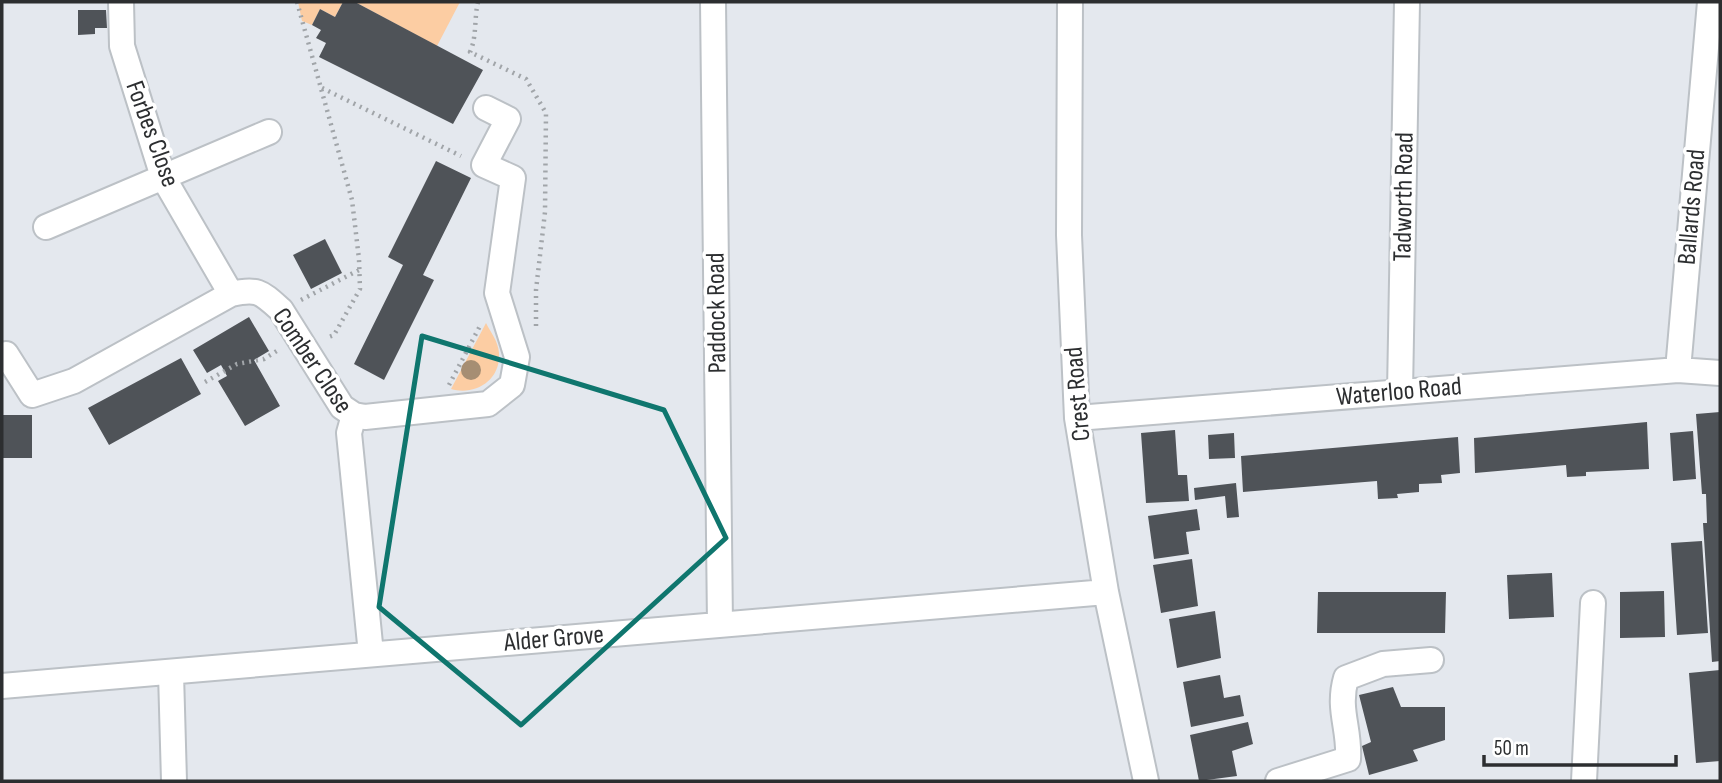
<svg xmlns="http://www.w3.org/2000/svg" width="1722" height="783" font-family="'Sofia Sans Condensed',sans-serif">
	<style>
		.green { fill: #fccda3 }
		.building { fill: #4f5358 }
		.lines { fill: none; stroke-linecap: round; stroke-linejoin: round }
		.minor-casing { stroke: #bcc1c6; stroke-width: 28 }
		.path { stroke: #a1a5a9; stroke-width: 4.5; stroke-dasharray: 2 5; stroke-linecap: butt }
		.minor { stroke: #fff; stroke-width: 24 }
		.tree { fill: #a68e73 }
		.marked { fill: none; stroke: #0f766e; stroke-width: 5; stroke-linejoin: round }
		.labels { text-anchor: middle; dominant-baseline: central; stroke-width: 7; stroke-linejoin: round; paint-order: stroke }
		.street-label { font-size: 26px; fill: #2c2e30; stroke: #fff }
	</style>
	<rect width="100%" height="100%" fill="#e4e8ee"/>
	<path class="green" d="M298,2h45l-8,15 -15,-8 -8,16 -10,-4z
		M355,2h105l-23,44z
		M486,323c5,10 12,18 13,30 2,27 -24,43 -48,36z"/>
	<path class="building" d="M343,2h12l128,68 -30,54 -134,-67 7,-14 -10,-5 5,-8 -9,-5 8,-16 15,8z
		M78,10h28l1,18h-12v6l-17,1z
		M436,161l35,17 -48,97 11,5 -50,100 -30,-16 49,-99 -15,-8z
		M325,239l17,34 -31,16 -18,-34z
		M249,317l20,34 -15,9 26,46 -35,20 -27,-45 9,-5 -6,-11 -14,8 -14,-23z
		M181,358l20,36 -92,51 -21,-37z
		M1720,412v249l-8,1 -9,-139h4l-1,-29h-4l-6,-80z
		M2,415h30v43h-30z
		M1647,422l2,47 -63,3v4l-19,1 -1,-12 -91,8 -1,-35z
		M1175,430l3,45h9l2,26 -43,2 -5,-70z
		M1693,431l3,48 -23,2 -3,-48z
		M1234,433l1,25 -26,1 -1,-24z
		M1458,437l2,36 -19,2 1,8 -23,1v8l-22,2 1,4 -20,1 -1,-18 -134,11 -2,-36z
		M1236,483l3,34 -12,1 -2,-22 -30,4 -1,-12z
		M1197,509l3,21 -14,2 3,22 -35,5 -6,-43z
		M1702,541l6,92 -31,2 -6,-92z
		M1192,559l6,47 -37,7 -8,-48z
		M1552,573l2,44 -45,2 -2,-44z
		M1664,591l1,46 -45,1v-46z
		M1318,592h128l-1,41h-128z
		M1215,611l6,47 -44,10 -8,-49z
		M1720,670v91l-24,2 -7,-90z
		M1220,675l4,23 16,-3 4,21 -53,11 -8,-45z
		M1393,687l8,20h44v33l-32,10 5,11 -49,14 -7,-29 9,-4 -12,-47z
		M1248,722l5,22 -21,7 5,25 -38,5 -9,-46z"/>
	<g class="lines">
		<g class="minor-casing">
			<path id="minor" d="M121,2l1,44 41,131 68,117
				M713,2l7,623
				M1070,2l-1,233 8,183 29,174 40,189
				M46,227l223,-95
				M6,354l26,41 42,-14 157,-87c27,-6 30,-2 50,16l61,97 12,8 -5,18 22,221
				M1678,370l32,-368
				M1400,392l7,-390
				M354,415l11,2 123,-13 24,-19 5,-28 -20,-64 16,-115 -29,-13 24,-46 -22,-11
				M1077,418l601,-48 42,3
				M171,673l3,108
				M2,686l1104,-94
				M1278,781l70,-22c2,-31 -11,-49 -2,-81l37,-14 48,-4
				M1584,781l9,-178"/>
		</g>
		<path class="path" d="M297,2l55,198 7,59 1,30 -26,46 -8,3
			M478,2c-4,16 -1,35 -8,50l56,27 20,34 -1,99 -9,78v41
			M322,88l139,68
			M301,300l58,-30
			M205,382l32,-18 27,-5 16,-10
			M449,385l32,-61"/>
		<use href="#minor" class="minor"/>
	</g>
	<circle class="tree" cx="471" cy="370" r="10"/>
	<path class="marked" d="M422,336l242,74 62,128 -205,187 -142,-118z"/>
	<g class="labels">
		<g class="street-label">
			<text transform="translate(152 134) rotate(70)">Forbes Close</text>
			<text transform="translate(1404 197) rotate(-89)">Tadworth Road</text>
			<text transform="translate(1692 207) rotate(-85)">Ballards Road</text>
			<text transform="translate(717 313) rotate(-91)">Paddock Road</text>
			<text transform="translate(312 361) rotate(56)">Comber Close</text>
			<text transform="translate(1399 392) rotate(-5)">Waterloo Road</text>
			<text transform="translate(1078 394) rotate(-95)">Crest Road</text>
			<text transform="translate(554 639) rotate(-5)">Alder Grove</text>
		</g>
	</g>
	<rect width="1722" height="783" fill="none" stroke="#2c2e30" stroke-width="7"/>
	<path d="M1484 755v10h192v-10" fill="none" stroke="#2c2e30" stroke-width="3.5"/>
	<text x="1494" y="755" font-size="21" fill="#2c2e30" stroke="#ffffff" stroke-width="5" paint-order="stroke">50 m</text>
</svg>
